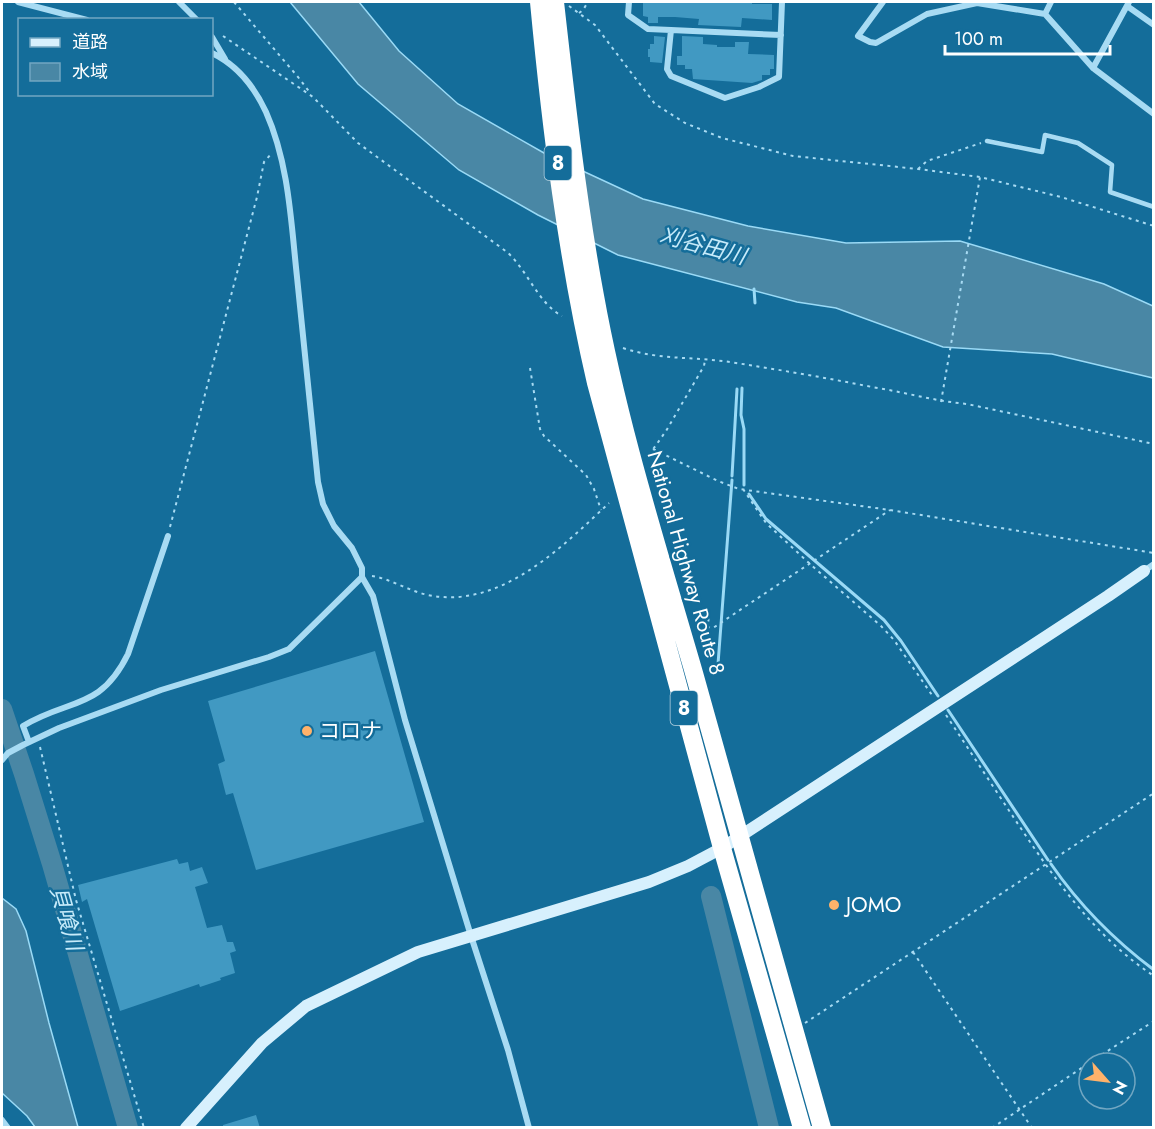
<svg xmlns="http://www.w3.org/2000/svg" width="1155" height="1129" font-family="Jost,'Noto Sans JP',sans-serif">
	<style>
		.water { fill: #4987a5; stroke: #9adaf6; stroke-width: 1.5 }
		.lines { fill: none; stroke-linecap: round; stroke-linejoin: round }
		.stream { stroke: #9adaf6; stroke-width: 3 }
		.river { stroke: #4987a5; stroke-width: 20 }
		.building { fill: #4199c2 }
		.path { stroke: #a8dbf3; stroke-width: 2; stroke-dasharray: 3 4.5; stroke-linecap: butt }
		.lane { stroke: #a8dbf3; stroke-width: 4.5 }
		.street { stroke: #a8dbf3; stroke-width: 6 }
		.secondary { stroke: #d7f0fd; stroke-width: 12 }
		.highway { stroke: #fff; stroke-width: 18 }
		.poi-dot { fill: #ffb26a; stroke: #146d9a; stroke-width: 2 }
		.labels { text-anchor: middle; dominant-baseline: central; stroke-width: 5; stroke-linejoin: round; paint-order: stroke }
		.shield { fill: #146d9a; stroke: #b8d3e1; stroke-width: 1.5 }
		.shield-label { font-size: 20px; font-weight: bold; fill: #fff }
		.street-label { font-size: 21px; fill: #fff; stroke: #146d9a }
		.poi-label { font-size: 21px; fill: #fff; stroke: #146d9a; text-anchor: start }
		.water-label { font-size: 22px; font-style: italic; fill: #c7ebfa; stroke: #146d9a }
	</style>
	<rect width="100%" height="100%" fill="#146d9a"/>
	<path class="water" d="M290,2h69l40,49 59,53 86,49 99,46 105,27 98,17 114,-2 144,43 49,22v72l-101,-24 -109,-7 -107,-39 -39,-6 -179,-47 -80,-40 -79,-45 -101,-86z
		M2,898l14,11 10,22 23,92 29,104h-43l-8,-11 -25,-23z"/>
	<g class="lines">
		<path class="stream" d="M754,289l1,14
			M742,388l-1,27 3,14v56
			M732,476l5,-87
			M749,494l17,25 118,101 17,21 37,55
			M718,664l14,-184
			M948,710l100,150
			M1051,864c29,42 63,76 103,106"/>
		<path class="river" d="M2,709l22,65 28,90 76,264
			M711,896l58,232"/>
	</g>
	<path class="building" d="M652,2h100v2h20v16l-30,-2 -1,9 -43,-2 1,-6 -24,-2h-17v6h-10v-6l-5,-1v-13h9z
		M654,36l11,1 -3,26 -12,-1v-5h-2v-8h2v-5h4z
		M682,36l21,1v7l14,1v2h18v-5h14l-1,12 26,1v14h-4v6h-8v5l-10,3 -59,-4 -1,-10h-7v-4h-8v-9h5z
		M375,651l49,171 -168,48 -23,-77 -7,2 -8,-31 7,-3 -17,-60z
		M177,859l2,5 9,-2 2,9 12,-4 6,16 -13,4 12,41 15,-3 5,17h6l3,9 -6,2 5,20 -15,5 1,2 -21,7 -1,-3 -79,27 -33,-112 -5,3 -4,-17z
		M256,1115l4,13h-37v-3z"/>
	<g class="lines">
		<path class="path" d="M234,2l64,75 13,17
			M569,6l26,19 60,79 30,19 37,15 71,18 125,13 62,8 81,20 93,29
			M579,13l4,-3 5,-8
			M223,36l90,61 45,46 149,109c21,19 31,51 55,64
			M918,169l9,-8 54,-18
			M623,348c39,13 74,8 113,15 45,7 91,15 136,24 32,5 62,14 95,17l187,40
			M530,368l10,61 4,7 42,39 8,14 7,21
			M941,402l39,-225
			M653,449l65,32 21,8 151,21 264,43
			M649,455l17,-24 38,-65 1,-6
			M743,489l23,34 44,41 71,62 13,14 40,58
			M170,527l87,-330 7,-35 7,-8
			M372,576c19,3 37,15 56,19 72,15 134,-48 181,-92
			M709,611l-1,16 5,1 177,-118
			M946,715c22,33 44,67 66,100 39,59 81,121 142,161
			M40,747l36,153 68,228
			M913,952l119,176
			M805,1023l349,-230
			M1089,1063l65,-42
			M992,1128l97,-65"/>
		<path class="lane" d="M987,141l55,11 3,-17 33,8 34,22 -2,27 44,15"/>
		<path class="street" d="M18,2l69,18
			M179,2l18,18
			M629,2l-1,13 20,14 23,1 -4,39 4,7 54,22 34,-11 20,-10 3,-75
			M883,2l-25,34 12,6 6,1 51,-29 50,-11 1,-1
			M1129,2l-36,66 61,46
			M977,3l68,11 48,54
			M1127,6l27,19
			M1045,14l6,-12
			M671,30l110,5
			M212,37l13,22
			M212,53c25,12 42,33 54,59 23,52 25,110 31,165 7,69 14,137 21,205l5,22 11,22 18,22 10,20v9l11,19 32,124 66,216 37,114 21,78
			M1144,571l10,-7
			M29,742l-6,-16c46,-28 77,-15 105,-72l40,-118
			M2,760l6,-7 15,-8 36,-17 102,-38 108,-33 20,-8 73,-72
			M2,1120l6,8"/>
		<path class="secondary" d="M186,1128l76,-85 44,-37 112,-54 231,-70 39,-16 34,-18 386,-252 36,-25"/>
		<path class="highway" d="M539,2c12,127 28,256 57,381l126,465 80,280
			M555,2c11,98 22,197 40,294 23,128 63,253 99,377 43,152 84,303 128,455"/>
	</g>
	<g class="poi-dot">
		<circle cx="307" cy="731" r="6"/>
		<circle cx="834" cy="905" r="6"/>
	</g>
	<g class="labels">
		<g class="shield">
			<rect x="544.5" y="146" width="27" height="34" rx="4.5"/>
			<rect x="670.5" y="691" width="27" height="34" rx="4.5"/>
		</g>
		<g class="shield-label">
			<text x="558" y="163">8</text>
			<text x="684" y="708">8</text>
		</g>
		<g class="street-label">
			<text transform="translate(686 563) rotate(74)">National Highway Route 8</text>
		</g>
		<g class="poi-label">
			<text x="319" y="731">コロナ</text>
			<text x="846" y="905">JOMO</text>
		</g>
		<g class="water-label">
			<text transform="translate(703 245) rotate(15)">刈谷田川</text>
			<text transform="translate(67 918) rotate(74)">貝喰川</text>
		</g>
	</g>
	<rect width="1155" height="1129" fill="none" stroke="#ffffff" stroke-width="6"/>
	<rect x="18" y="18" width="195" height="78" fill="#146d9a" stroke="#72a7c2" stroke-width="1.5"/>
	<rect x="30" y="38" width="30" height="9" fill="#d7f0fd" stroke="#72a7c2" stroke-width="1.5"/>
	<text x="72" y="48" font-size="18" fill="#ffffff">道路</text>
	<rect x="30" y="63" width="30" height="18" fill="#4987a5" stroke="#72a7c2" stroke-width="1.5"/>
	<text x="72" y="78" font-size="18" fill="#ffffff">水域</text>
	<g transform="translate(1107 1081) rotate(118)"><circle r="28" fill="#146d9a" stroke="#72a7c2" stroke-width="1.5"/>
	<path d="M0-4.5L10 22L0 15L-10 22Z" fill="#ffb26a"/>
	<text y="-9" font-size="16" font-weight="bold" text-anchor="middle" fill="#ffffff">N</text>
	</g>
	<path d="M945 45v9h165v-9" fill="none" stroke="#ffffff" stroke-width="3"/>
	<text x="954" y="45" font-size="18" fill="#ffffff" stroke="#146d9a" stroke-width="4.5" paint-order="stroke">100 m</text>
</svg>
